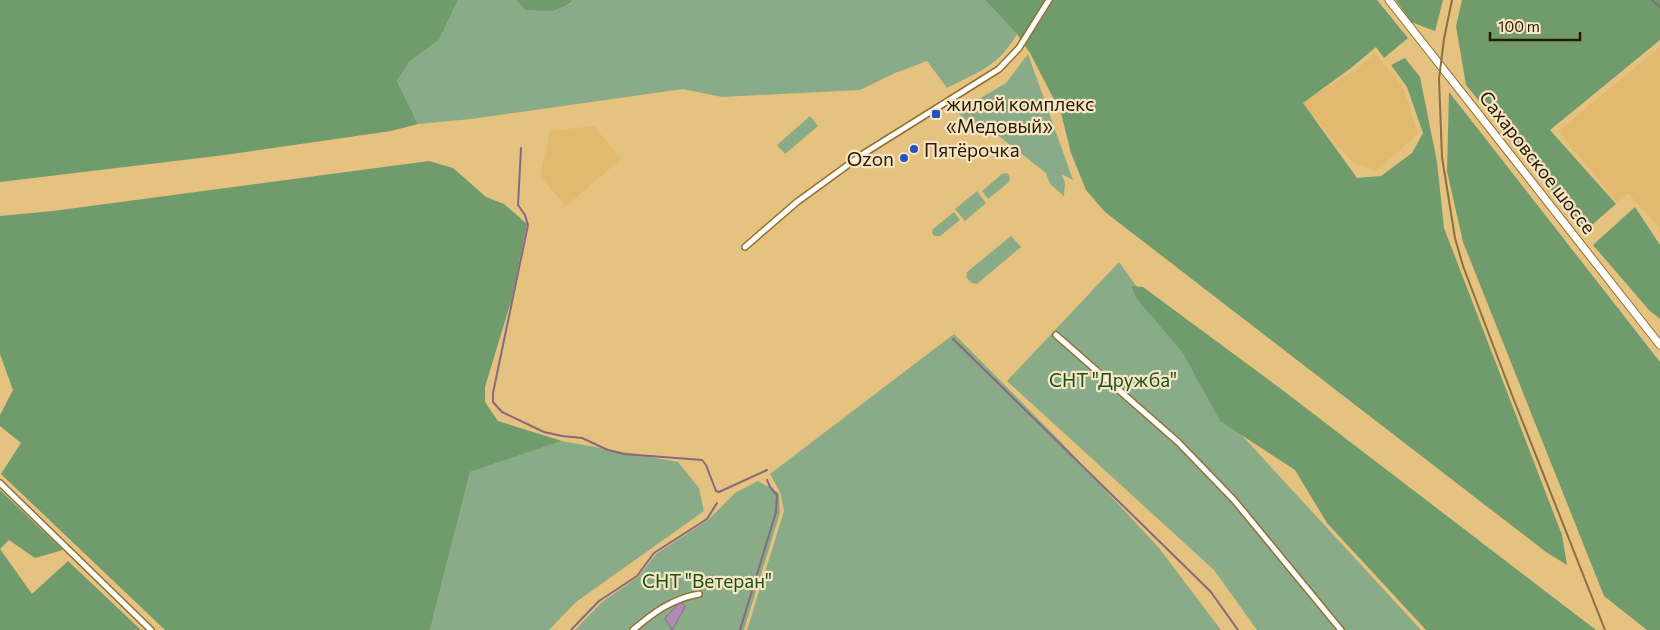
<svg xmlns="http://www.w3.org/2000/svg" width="1660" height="630" font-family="Commissioner,sans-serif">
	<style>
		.built { fill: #e1ba6f }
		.green { fill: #8aab87 }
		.forest { fill: #709b6d }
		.water { fill: #b389b8; stroke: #896881 }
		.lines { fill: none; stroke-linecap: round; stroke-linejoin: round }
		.stream { stroke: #896881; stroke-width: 2 }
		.minor-casing { stroke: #92712e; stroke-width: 8 }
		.secondary-casing { stroke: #92712e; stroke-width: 9 }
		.minor { stroke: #fff; stroke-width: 5 }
		.secondary { stroke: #fff; stroke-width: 7 }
		.rail { stroke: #897142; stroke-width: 2 }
		.poi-dot { fill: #2154c1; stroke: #f7e5c5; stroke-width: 2 }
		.labels { text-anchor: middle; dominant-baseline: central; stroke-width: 4.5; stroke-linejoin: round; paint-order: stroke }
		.poi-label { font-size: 19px; fill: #271a00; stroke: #f7e5c5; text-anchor: start }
		.street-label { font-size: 19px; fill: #271a00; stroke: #f7e5c5 }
		.park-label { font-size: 19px; fill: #165314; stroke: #f7e5c5 }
	</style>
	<rect width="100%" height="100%" fill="#e5c27f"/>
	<path class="built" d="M1660,47v181l-32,-35 -11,9 -59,-71z
		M1374,53l29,34 15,47 -42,37 -24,-9 -50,-59 55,-34z
		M594,126l27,33 -55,47 -26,-30 10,-45z"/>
	<path class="green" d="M458,0h58l9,10 46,-6 1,-4h413l32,34c-18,32 -39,38 -70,54l-20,-27 -32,12 -35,17 -138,7 -39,-8 -212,30 -53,5 -21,-43 12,-19 30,-22z
		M1028,54l45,126 -12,-6 4,8 -1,14 -14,-12 -4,-11 -60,-47 -12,1 -17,-15 49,-29z
		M810,116l8,10 -33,28 -8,-9z
		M1007,173l3,4 -1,5 -21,17 -6,-8 20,-17z
		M977,191l9,12 -21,18 -10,-12z
		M954,212l6,8 -20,16h-6l-2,-4 1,-3z
		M1011,236l10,11 -44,37 -5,-1 -6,-6 1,-5z
		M1119,262l82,114 24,41 196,213h-164l-43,-60 -207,-189z
		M954,334l106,107 99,107 62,82h-474l37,-119 -4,-19 -10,-18z
		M562,441l116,21 21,26 5,23 -128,91 -27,28h-119l40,-158z
		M758,481l21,12 1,20 -36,117h-169l27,-28 36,-25 18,-23 52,-34 27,-27z"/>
	<path class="forest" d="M0,0h458l-19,40 -30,22 -12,19 21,43 -27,7 -166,24 -225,27z
		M516,0h56l-1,3 -18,8 -28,-1z
		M985,0h392l31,38 -24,20 -8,-11 -25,21 -48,35 54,75 24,-2 31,-23 11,-20 -16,-46 -16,-22 14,-7 15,19 17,85 7,66 118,307 5,30 -21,-13 -441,-340 -19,-22 -15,-37 -10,-40 -31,-60 -13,-19z
		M1396,0h47l-8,31 -24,-9z
		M1462,0h198v40l-110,90 66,74 -31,27 -119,-146 -10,-59z
		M1449,92l211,270v268h-13l-43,-34 -141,-354 -16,-71z
		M429,161l24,7 33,29 18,7 23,20 -15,74 -27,89v15l13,19 64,20 -92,31 -40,158h-265l-164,-156 20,-31 -21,-17v-11l13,-25 -13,-36v-138l53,-5z
		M1635,207l25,38v74l-11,-9 -56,-65z
		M1131,286l12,1 138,102 315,241h-170l-99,-107 -32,-53 -75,-49 -37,-68 -46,-54z
		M0,490l63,60 -28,8 -26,-18 -9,9 32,45 36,-33 73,69h-141z"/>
	<path class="water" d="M681,601l4,6 -13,23 -7,-12z"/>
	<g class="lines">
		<path class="stream" d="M1652,0l8,7
			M521,148l-3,57 7,10 3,10 -35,168v9l9,10 42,20 18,4 20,2 26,12 16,4 78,6 4,5 10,26 3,1 48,-22
			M953,339l258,253 27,38
			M571,630l28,-29 38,-25 17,-23 53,-34 10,-16
			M740,630l36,-118 1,-17 -7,-8 -3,-7"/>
		<g class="minor-casing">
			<path id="minor" d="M745,247l52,-45 66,-48 136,-85 20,-21 30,-48
				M1056,335l122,107 56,58 107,130
				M0,483l151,147
				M633,630c21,-18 39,-31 66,-36"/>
		</g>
		<g class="secondary-casing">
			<path id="secondary" d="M1389,0l271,345"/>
		</g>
		<use href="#minor" class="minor"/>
		<use href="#secondary" class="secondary"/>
		<path class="rail" d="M1452,0l-8,39 -5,40 3,78 13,81 8,28 49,129 93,235"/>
	</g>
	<g class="poi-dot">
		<rect x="931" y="109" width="10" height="10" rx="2.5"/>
		<circle cx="914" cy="149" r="5"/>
		<circle cx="904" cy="158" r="5"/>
	</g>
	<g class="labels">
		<g class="poi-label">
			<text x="946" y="103">жилой комплекс<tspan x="946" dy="22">«Медовый»</tspan></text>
			<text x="924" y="149">Пятёрочка</text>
			<text x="894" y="158" text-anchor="end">Ozon</text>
		</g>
		<g class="street-label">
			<text transform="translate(1538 162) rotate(52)">Сахаровское шоссе</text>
		</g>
		<g class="park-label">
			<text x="1113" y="379">СНТ "Дружба"</text>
			<text x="707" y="580">СНТ "Ветеран"</text>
		</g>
	</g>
	<path d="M1490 32v8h90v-8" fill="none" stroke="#271a00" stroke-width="2.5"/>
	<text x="1498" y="32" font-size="15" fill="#271a00" stroke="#f7e5c5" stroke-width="4" paint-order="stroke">100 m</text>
</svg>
